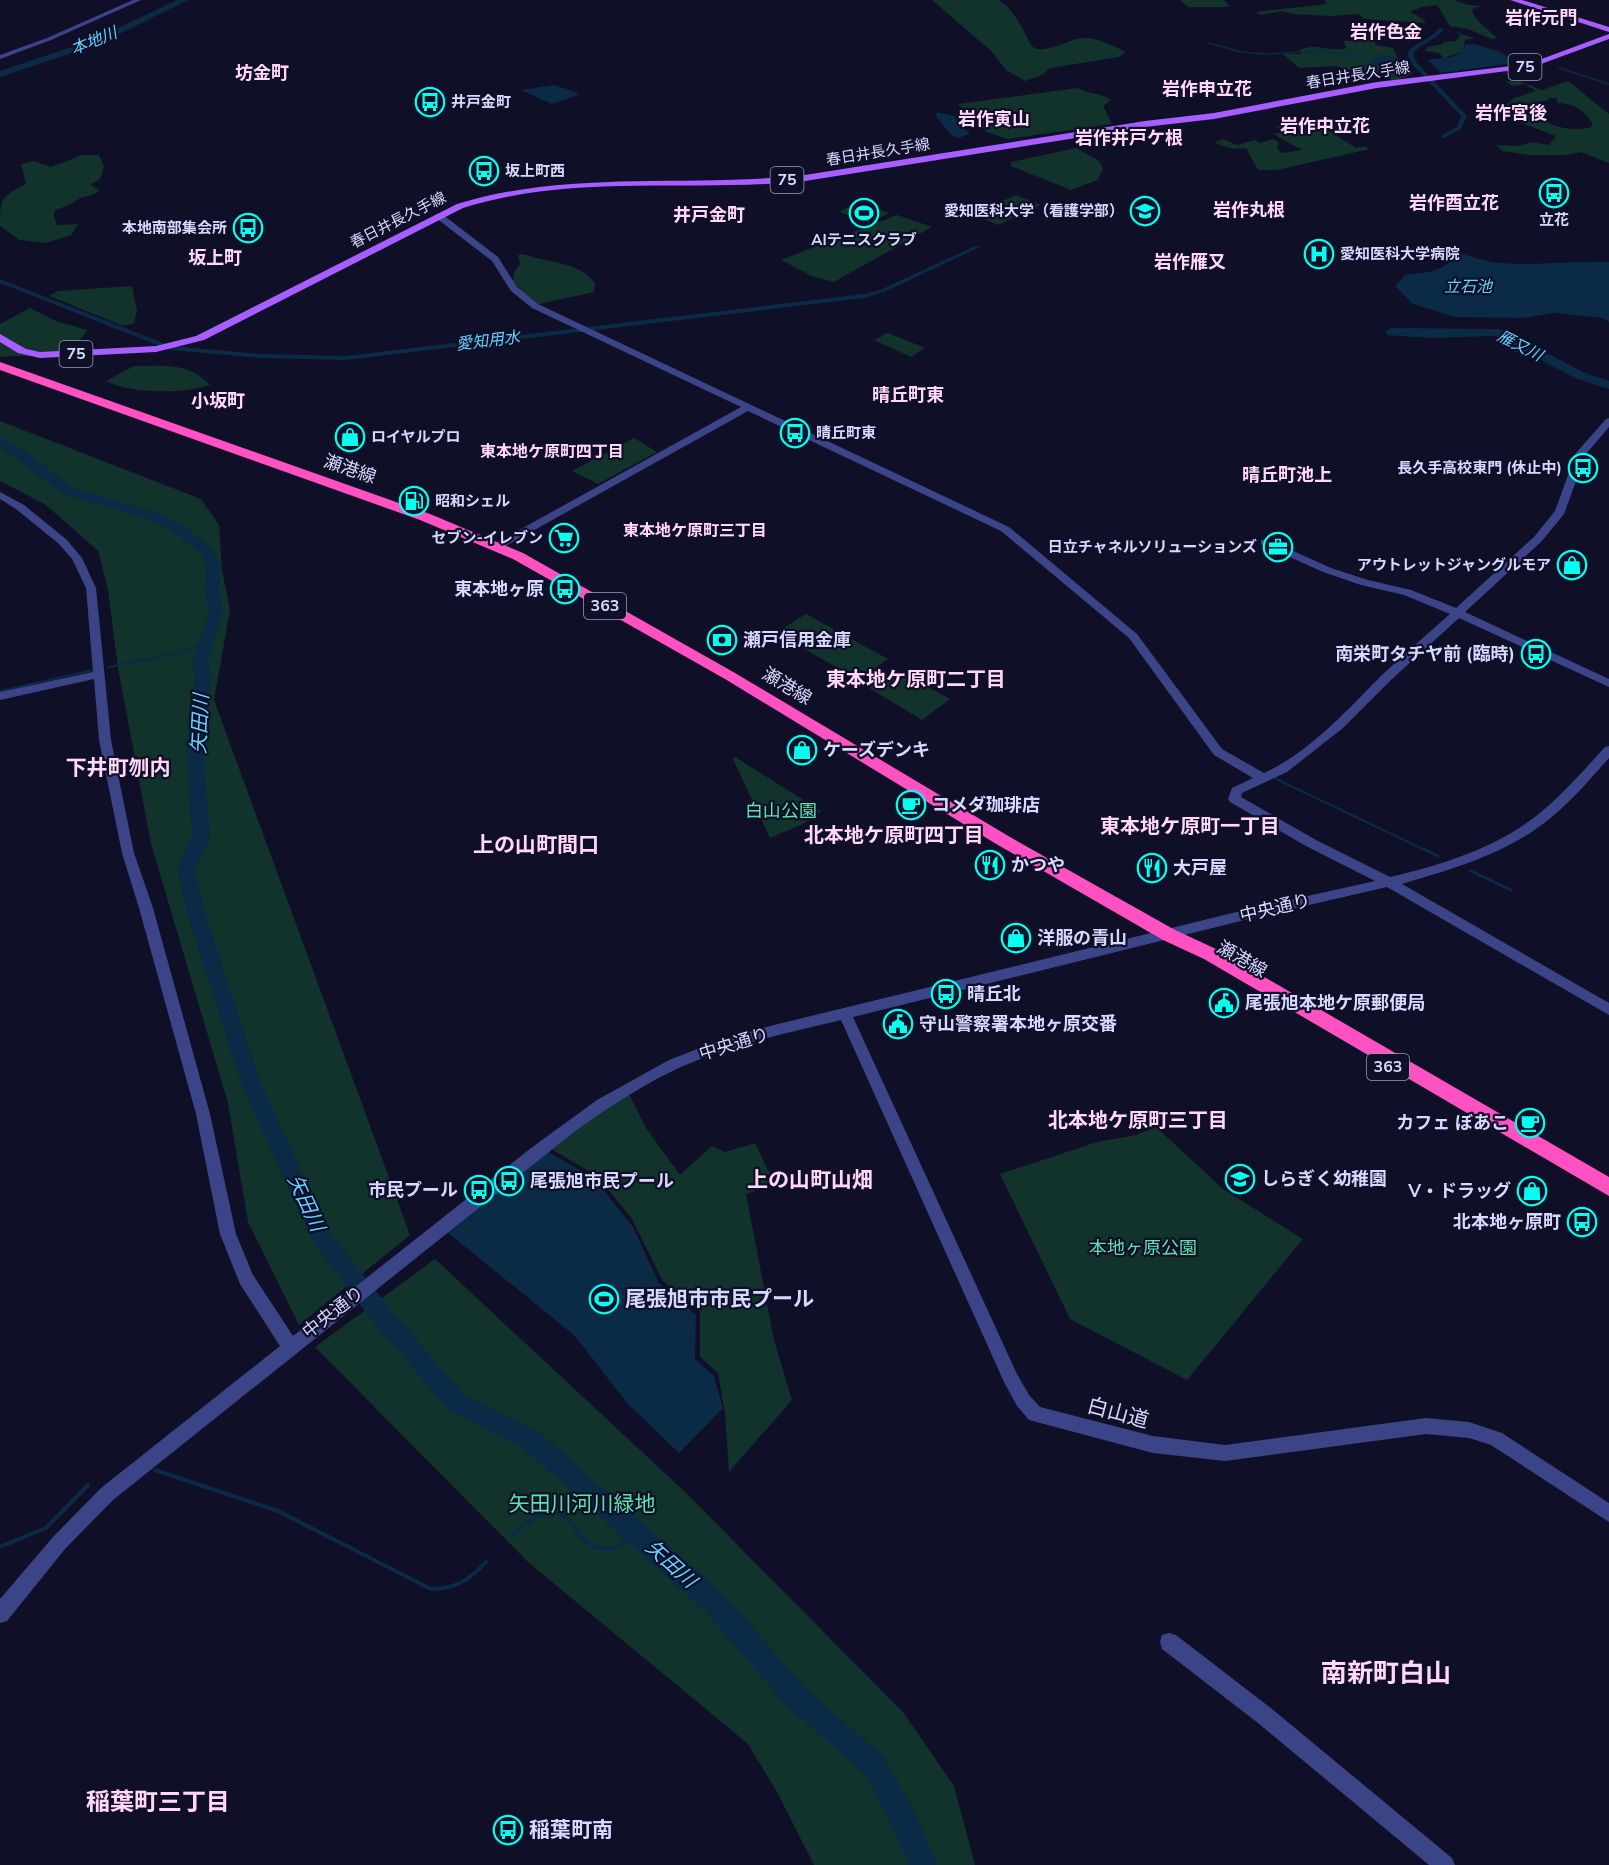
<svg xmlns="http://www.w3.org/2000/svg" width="1609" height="1865" font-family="'Nunito Sans','Noto Sans JP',sans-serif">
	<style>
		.green { fill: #12322c; fill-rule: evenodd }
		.water { fill: #0a2a46 }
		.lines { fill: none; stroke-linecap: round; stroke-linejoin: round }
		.stream-far3 { stroke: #0a2a46; stroke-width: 1.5 }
		.stream-far2 { stroke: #0a2a46; stroke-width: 2 }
		.stream-far1 { stroke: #0a2a46; stroke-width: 3 }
		.stream { stroke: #0a2a46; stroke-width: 4 }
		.canal { fill: #0a2a46; fill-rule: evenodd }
		.river { fill: #0a2a46; fill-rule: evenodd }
		.minor { fill: #3a4487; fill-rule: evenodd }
		.major { fill: #a85dff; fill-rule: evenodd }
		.highway { fill: #ff51c1; fill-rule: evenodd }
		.labels { text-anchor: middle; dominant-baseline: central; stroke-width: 4.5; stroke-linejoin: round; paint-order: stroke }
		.far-street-label { font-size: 15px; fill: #d6d8ff; stroke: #100f28 }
		.far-poi-label { font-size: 15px; font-weight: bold; fill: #d6d8ff; stroke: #100f28; text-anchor: start }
		.far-water-label { font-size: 16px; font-style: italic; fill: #64d1ff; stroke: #100f28 }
		.shield { fill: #100f28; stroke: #9b9cbe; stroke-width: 1.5 }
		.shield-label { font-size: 16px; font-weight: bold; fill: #d6d8ff }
		.far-neighbourhood-label { font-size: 16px; font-weight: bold; fill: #ffd8f7; stroke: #100f28 }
		.far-quarter-label { font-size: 18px; font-weight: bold; fill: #ffd8f7; stroke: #100f28 }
		.street-label { font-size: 18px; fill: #d6d8ff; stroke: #100f28 }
		.poi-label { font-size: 18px; font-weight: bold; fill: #d6d8ff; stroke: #100f28; text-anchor: start }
		.park-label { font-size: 18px; fill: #5fe2ac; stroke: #100f28 }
		.neighbourhood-label { font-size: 20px; font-weight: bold; fill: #ffd8f7; stroke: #100f28 }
		.water-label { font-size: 20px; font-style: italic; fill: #64d1ff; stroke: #100f28 }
		.quarter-label { font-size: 21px; font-weight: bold; fill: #ffd8f7; stroke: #100f28 }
		.near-poi-label { font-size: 21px; font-weight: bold; fill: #d6d8ff; stroke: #100f28; text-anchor: start }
		.near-street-label { font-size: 21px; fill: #d6d8ff; stroke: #100f28 }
		.near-park-label { font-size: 21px; fill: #5fe2ac; stroke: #100f28 }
		.near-neighbourhood-label { font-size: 24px; font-weight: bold; fill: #ffd8f7; stroke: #100f28 }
		.near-quarter-label { font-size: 26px; font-weight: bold; fill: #ffd8f7; stroke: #100f28 }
	</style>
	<rect width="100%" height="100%" fill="#100f28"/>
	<path class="green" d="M932,0h66c13,7 21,22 28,35 2,4 4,10 7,12 10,8 37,-8 49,-9 16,-1 31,8 44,14l-7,5 -69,11 -8,7 -17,6 -19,-11 -15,-19z
		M1180,0h44l6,7h-42z
		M1324,0h130l14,5 13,1 -10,4 7,11 19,17 -5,1 -24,-10 -18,-3 -13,-21 -15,2 -12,5 13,7 3,4 -62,-4 -5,-5 -28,2 -39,-2 -9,-3 -22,4 -6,-3 72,-8z
		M1359,32l6,6 9,2 2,5 17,3 5,10 -23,-3 3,4 -7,2 10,6 28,4 4,3 -19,7 -8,-5h-16l-34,-10 -37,2 -16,-14h19l-2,-4c15,-8 32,3 46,-2l-2,-7h10v-8z
		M1455,32l19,6 -9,2 -2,11 -21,8 1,-2 -4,-4 -14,-2 2,-4 17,-3 -2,-2 14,-1 4,-6z
		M1518,81l24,9 26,-9 41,33v49l-28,-11 -15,3h-37l-27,-4 -6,-6 23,1 12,-4 18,3 7,-9 -35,-13 -15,-18 8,-7 22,-7 -12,-7 -11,2 -7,-4zM1549,98h7l2,5c15,0 30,9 35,23 -10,5 -33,3 -42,-2 -5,-3 -7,-7 -11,-10 -6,-4 -11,-3 -16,-9l25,-5z
		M1078,88c12,7 22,4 33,12l-8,6 9,18 -104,15 -21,-7 -29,-28z
		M1288,125l9,6 29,-2 30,19 8,-2 6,3 -93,21h-19l-12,-22 -12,1 -20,-6 9,-4 14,6 18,-5 5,3 13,-4 6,3 -2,7 5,4 20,-3 -29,-16 9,-2 -6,-5z
		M1076,148l22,12 5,8 -5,12 -27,10 -60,-24v-4z
		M82,155h17l5,11 -4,13 -10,6 10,5c-7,7 -16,5 -23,10 -7,5 -13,7 -22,10l-1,6 3,9 21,-1 -7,11 -25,8 -27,-3 -19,-14c0,-28 1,-29 26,-42l-5,-20 13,-3 17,6z
		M1016,195l25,10 -43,20 -25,-11z
		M857,202l32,11 -18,10 -32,-11z
		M897,215l35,12 -98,55 -22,-6 -31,-16z
		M523,254c25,9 55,7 72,29l-1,9 -55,12 -11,-5 -15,-17 1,-10 6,-8 -2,-9z
		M132,286l5,25 -3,12 -11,3 -74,-30 9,-5z
		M30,308l26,13 31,9c-19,31 -54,24 -87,27v-33z
		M887,333h1l37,15 -14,9 -37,-17z
		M134,366c29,0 55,-4 76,19 -26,9 -80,9 -104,-4z
		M0,421l201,78 18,26 3,45 8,40 -16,90 196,535 -111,90 -51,-103 -20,-119 -77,-259 -33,-176 -10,-78 -10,-39 -52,-46 -46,-24z
		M634,438l23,14 -59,32 -26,-13z
		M806,614l82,45 -29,21 -83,-47z
		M897,670l53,29 -28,21 -53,-32z
		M735,757l86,54 -16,12 -35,15 -37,-79z
		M628,1092l18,36 34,47 32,-29 13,6 30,-9 20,42 -29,9 28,146 18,60 -63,72 -4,-58 -7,-41 -18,-16v-46l-38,-31 -30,-61 -35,-43 -47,-28z
		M1156,1127l67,62 80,50 -116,141 -117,-61 -70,-145 97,-32 39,-7z
		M435,1259l249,232 219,221 51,74 21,79h-161l-37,-73 -29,-48 -220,-182 -213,-215z"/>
	<path class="water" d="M1475,44l25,8 13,9 -6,3 -66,9 -13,-13 24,-3 11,-6 2,-6z
		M1375,55l23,3 11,13 -28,-4 -11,-6 8,-2 -5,-2z
		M555,85l25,9 -28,10 -31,-14z
		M937,112l17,4 16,18 -12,4 -6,-2 -16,-19z
		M1450,251c17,3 33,11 50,12 37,3 73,-2 109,-1v60l-6,-4 -49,-5 -31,5 -68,-1 -42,-13 -18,-18 10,-11c22,-3 35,-2 52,-19z
		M547,1151l48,28 38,48 26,56 37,32 -1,44 19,17 9,32 -44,45 -52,-50 -52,-67 -128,-104z"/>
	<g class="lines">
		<path class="stream-far3" d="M1209,43l32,9 25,2 56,-3 41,6
			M1559,68l50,16"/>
		<path class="stream-far2" d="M108,667l52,-10 46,-14
			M0,691l93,-21
			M1272,777l155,74"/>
		<path class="stream-far1" d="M1424,849l14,7
			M1471,871l40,19"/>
		<path class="stream" d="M155,1470l123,41 153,78c25,0 38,-9 55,-27
			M512,1536c7,-6 14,-14 22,-18 41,-26 39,39 78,30 9,-2 17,-10 25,-14
			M0,1547l46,-19 42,-43"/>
		<path class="canal" d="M1439,28l5,1c-8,12 -23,13 -31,25l4,9 50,53 -6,13 -17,9 -2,-1v-2l15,-8 4,-11 -48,-51 -6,-11c8,-13 24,-14 32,-26z
			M975,246l5,1 -96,45 -20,6 -518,62 -84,-2 -92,-8 -170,-67v-4l171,67 91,8 84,2 518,-62 16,-4z"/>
		<path class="river" d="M177,0h11l-87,43 -101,34v-6l95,-32z
			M1391,328l107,1 14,4 5,9 6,4 24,7 36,19 26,9v8l-34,-11 -36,-19 -24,-7 -7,-5 -5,-9 -10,-2 -64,2 -42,-3 -2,-3z
			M0,437l28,16 45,35 88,26 22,11 29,24 9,17 -2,26 4,21 -15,48 3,16 -7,41 -1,35 7,84 -15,33 11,46 55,167 67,147 58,74 78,91 76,38 185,162 80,93 78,68 29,50 25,59h-28l-17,-39 -27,-52 -78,-68 -80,-93 -183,-164 -76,-40 -78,-91 -57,-76 -72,-159 -53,-167 -11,-46 15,-33 -5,-84 1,-35 7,-41 -3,-16 17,-48 -4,-21 2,-26 -6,-12 -28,-23 -22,-11 -88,-26 -63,-47z"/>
		<path class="minor" d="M133,0h8l-90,40 -51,19v-4l47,-17z
			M436,214h6l56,43 19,30 21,17 471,223 128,107 85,115 42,24c46,-21 82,-62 117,-97 22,-21 46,-42 69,-62l-46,-19 -43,-10 -38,-13 -62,-28v-4h8l62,28 37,12 43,10 45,18 78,-71 21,-26 21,-58 30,-34 3,-1v9l-23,27 -22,60 -22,27 -77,71 144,67v8l-150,-69 -68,62 -48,48 -56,44 -45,21 -1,4 75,43 74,37c52,-12 108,-30 150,-64 24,-20 44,-43 65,-66l4,-1v12c-19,21 -38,44 -61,62 -42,34 -95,49 -146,64l207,119v12l-222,-128 -130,30 -404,100 164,357 12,21 11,12 113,29 72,9 201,-27 43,4 33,11 107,70v19l-118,-77 -22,-7 -43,-4 -201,27 -72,-8 -124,-33 -12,-14 -13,-24 -163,-362c-54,13 -109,25 -160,47 -38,17 -73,41 -107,65l-461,368 -48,49 -58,72 -7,2v-24l53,-62 48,-49 179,-142 -40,-62 -20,-50 -24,-120 -57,-206 -17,-55 -23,-113 -5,-61 -94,21v-8l93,-20 -7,-84 -14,-29 -13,-15 -43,-35 -16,-10v-7l24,13 43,35 15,18 14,30 15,152 23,113 19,55 57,206 26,120 17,41 40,61 238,-188 66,-48 72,-40 49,-19 56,-16 483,-118 118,-26 -69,-35 -76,-44 -2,-3 4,-11 21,-10 -39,-23 -85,-117 -128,-107 -253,-120 -246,137h-8v-4l247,-137 -209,-99 -21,-17 -19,-30 -56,-43z
			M1169,1633l7,2 96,74 180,149 3,7h-26l-171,-142 -96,-74 -2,-7 2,-7z"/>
		<path class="major" d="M1510,0h12l87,27v5z
			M1609,34v5l-79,29 -153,20 -163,31 -69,8 -340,54c-113,12 -231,-8 -342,27l-259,132 -48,12 -116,6 -22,-5 -18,-11v-8l26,15 14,3 116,-6 40,-10 261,-132c113,-35 232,-16 348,-29l340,-54 69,-8 163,-31 151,-18z"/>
		<path class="highway" d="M0,362l430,152 93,39 212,120 275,164 165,93 41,19 393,228v19l-405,-237 -41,-19 -165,-95 -273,-166 -212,-120 -93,-39 -420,-150z"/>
	</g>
	<defs>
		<g id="bus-ring" transform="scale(1.5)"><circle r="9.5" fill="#100f28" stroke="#02ffef" stroke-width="1.5"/><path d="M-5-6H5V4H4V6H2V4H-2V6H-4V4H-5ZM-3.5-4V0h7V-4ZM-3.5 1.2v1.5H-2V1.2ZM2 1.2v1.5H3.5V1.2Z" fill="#02ffef"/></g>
		<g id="university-ring" transform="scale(1.5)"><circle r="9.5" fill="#100f28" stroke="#02ffef" stroke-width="1.5"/><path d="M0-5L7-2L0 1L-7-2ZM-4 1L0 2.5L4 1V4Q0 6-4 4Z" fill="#02ffef"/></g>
		<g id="stadium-ring" transform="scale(1.5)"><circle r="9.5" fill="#100f28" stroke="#02ffef" stroke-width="1.5"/><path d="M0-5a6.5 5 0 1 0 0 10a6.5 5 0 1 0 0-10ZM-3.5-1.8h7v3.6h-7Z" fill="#02ffef"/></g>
		<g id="hospital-ring" transform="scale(1.5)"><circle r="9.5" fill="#100f28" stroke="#02ffef" stroke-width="1.5"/><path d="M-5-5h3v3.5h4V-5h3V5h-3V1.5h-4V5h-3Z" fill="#02ffef"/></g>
		<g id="shop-ring" transform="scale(1.5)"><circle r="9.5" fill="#100f28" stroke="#02ffef" stroke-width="1.5"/><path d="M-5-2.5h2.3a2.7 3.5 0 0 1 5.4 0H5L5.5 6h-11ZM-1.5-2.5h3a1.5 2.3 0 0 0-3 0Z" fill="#02ffef"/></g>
		<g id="fuel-ring" transform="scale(1.5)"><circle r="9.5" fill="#100f28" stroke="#02ffef" stroke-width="1.5"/><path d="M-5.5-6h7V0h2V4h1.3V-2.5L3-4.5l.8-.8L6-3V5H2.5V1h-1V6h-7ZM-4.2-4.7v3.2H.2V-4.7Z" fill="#02ffef"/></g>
		<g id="supermarket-ring" transform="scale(1.5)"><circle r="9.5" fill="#100f28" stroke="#02ffef" stroke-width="1.5"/><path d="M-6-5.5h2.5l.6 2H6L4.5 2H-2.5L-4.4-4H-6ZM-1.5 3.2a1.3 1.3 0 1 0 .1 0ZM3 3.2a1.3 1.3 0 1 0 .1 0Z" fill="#02ffef"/></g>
		<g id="office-ring" transform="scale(1.5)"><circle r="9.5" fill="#100f28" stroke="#02ffef" stroke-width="1.5"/><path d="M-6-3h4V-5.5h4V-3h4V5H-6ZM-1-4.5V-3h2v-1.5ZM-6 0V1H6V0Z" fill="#02ffef"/></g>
		<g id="bank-ring" transform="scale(1.5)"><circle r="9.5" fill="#100f28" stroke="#02ffef" stroke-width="1.5"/><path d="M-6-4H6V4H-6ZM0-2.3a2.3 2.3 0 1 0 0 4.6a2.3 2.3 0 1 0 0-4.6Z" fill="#02ffef"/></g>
		<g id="cafe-ring" transform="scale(1.5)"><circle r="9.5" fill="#100f28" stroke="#02ffef" stroke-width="1.5"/><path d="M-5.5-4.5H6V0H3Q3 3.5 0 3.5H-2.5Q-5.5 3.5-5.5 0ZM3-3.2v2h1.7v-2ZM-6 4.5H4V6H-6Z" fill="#02ffef"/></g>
		<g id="restaurant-ring" transform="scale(1.5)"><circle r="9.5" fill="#100f28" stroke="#02ffef" stroke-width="1.5"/><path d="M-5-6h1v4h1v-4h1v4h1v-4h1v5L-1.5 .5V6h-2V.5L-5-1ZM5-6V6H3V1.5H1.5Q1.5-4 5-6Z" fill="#02ffef"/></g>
		<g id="civic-ring" transform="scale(1.5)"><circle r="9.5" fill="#100f28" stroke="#02ffef" stroke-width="1.5"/><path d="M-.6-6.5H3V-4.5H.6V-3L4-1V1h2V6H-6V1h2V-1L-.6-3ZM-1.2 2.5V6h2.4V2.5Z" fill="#02ffef"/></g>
		<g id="school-ring" transform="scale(1.5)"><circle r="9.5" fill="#100f28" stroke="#02ffef" stroke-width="1.5"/><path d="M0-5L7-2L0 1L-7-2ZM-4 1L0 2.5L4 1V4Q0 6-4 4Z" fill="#02ffef"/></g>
	</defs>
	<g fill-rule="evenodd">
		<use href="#bus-ring" x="430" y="102"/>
		<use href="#bus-ring" x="484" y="171"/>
		<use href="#bus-ring" x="1554" y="193"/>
		<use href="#university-ring" x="1145" y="211"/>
		<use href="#stadium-ring" x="864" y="213"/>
		<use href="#bus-ring" x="248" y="228"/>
		<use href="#hospital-ring" x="1319" y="254"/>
		<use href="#bus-ring" x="795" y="433"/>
		<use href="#shop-ring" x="350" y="437"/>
		<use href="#bus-ring" x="1583" y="468"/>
		<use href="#fuel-ring" x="414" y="501"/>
		<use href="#supermarket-ring" x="564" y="538"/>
		<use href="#office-ring" x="1278" y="547"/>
		<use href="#shop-ring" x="1572" y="565"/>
		<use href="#bus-ring" x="565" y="589"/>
		<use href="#bank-ring" x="722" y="640"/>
		<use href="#bus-ring" x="1536" y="654"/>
		<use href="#shop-ring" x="802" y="750"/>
		<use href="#cafe-ring" x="911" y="805"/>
		<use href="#restaurant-ring" x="990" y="865"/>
		<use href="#restaurant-ring" x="1152" y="868"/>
		<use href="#shop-ring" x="1016" y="938"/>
		<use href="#bus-ring" x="946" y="994"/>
		<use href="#civic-ring" x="1224" y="1003"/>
		<use href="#civic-ring" x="898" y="1024"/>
		<use href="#cafe-ring" x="1530" y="1123"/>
		<use href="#school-ring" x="1240" y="1179"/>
		<use href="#bus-ring" x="509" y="1181"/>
		<use href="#bus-ring" x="479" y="1190"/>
		<use href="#shop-ring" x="1532" y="1191"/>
		<use href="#bus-ring" x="1582" y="1222"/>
		<use href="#stadium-ring" x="604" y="1299"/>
		<use href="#bus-ring" x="508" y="1830"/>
	</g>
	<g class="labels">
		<g class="far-street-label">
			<text transform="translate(1358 75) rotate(-9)">春日井長久手線</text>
			<text transform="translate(878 152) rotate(-9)">春日井長久手線</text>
			<text transform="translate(398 220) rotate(-27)">春日井長久手線</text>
		</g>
		<g class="far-poi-label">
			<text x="451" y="102">井戸金町</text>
			<text x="505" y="171">坂上町西</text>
			<text x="1124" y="211" text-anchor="end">愛知医科大学（看護学部）</text>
			<text x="1554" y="220" text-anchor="middle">立花</text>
			<text x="227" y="228" text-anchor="end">本地南部集会所</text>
			<text x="864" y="240" text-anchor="middle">AIテニスクラブ</text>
			<text x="1340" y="254">愛知医科大学病院</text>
			<text x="816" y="433">晴丘町東</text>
			<text x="371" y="437">ロイヤルプロ</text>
			<text x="1562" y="468" text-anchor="end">長久手高校東門 (休止中)</text>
			<text x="435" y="501">昭和シェル</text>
			<text x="543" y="538" text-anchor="end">セブン-イレブン</text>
			<text x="1257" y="547" text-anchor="end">日立チャネルソリューションズ</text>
			<text x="1551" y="565" text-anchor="end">アウトレットジャングルモア</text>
		</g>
		<g class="far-water-label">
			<text transform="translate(94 41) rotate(-22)">本地川</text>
			<text x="1468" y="287">立石池</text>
			<text transform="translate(488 341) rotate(-7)">愛知用水</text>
			<text transform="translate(1520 346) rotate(27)">雁又川</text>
		</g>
		<g class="shield">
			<rect x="1508.5" y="54" width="33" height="26" rx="4.5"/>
			<rect x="770.5" y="167" width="33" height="26" rx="4.5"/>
			<rect x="59.5" y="341" width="33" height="26" rx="4.5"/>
			<rect x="584" y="593" width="42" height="26" rx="4.5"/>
			<rect x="1367" y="1054" width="42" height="26" rx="4.5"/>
		</g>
		<g class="shield-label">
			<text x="1525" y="67">75</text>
			<text x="787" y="180">75</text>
			<text x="76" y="354">75</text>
			<text x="605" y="606">363</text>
			<text x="1388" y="1067">363</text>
		</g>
		<g class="far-neighbourhood-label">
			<text x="552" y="452">東本地ケ原町四丁目</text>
			<text x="695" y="531">東本地ケ原町三丁目</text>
		</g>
		<g class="far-quarter-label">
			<text x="1541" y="18">岩作元門</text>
			<text x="1386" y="32">岩作色金</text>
			<text x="262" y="73">坊金町</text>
			<text x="1207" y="89">岩作申立花</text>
			<text x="1511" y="113">岩作宮後</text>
			<text x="994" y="119">岩作寅山</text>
			<text x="1325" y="126">岩作中立花</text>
			<text x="1129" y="138">岩作井戸ケ根</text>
			<text x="1454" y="203">岩作酉立花</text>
			<text x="1249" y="210">岩作丸根</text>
			<text x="709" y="215">井戸金町</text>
			<text x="215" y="258">坂上町</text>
			<text x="1190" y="262">岩作雁又</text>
			<text x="908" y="395">晴丘町東</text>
			<text x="218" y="401">小坂町</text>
			<text x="1287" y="475">晴丘町池上</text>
		</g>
		<g class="street-label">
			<text transform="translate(350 469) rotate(19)">瀬港線</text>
			<text transform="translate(787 686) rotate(31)">瀬港線</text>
			<text transform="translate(1275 908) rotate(-13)">中央通り</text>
			<text transform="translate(1242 959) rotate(30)">瀬港線</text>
			<text transform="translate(734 1044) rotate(-17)">中央通り</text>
			<text transform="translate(333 1312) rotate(-38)">中央通り</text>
		</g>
		<g class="poi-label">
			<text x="544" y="589" text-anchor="end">東本地ヶ原</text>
			<text x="743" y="640">瀬戸信用金庫</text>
			<text x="1515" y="654" text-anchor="end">南栄町タチヤ前 (臨時)</text>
			<text x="823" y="750">ケーズデンキ</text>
			<text x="932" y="805">コメダ珈琲店</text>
			<text x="1011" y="865">かつや</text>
			<text x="1173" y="868">大戸屋</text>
			<text x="1037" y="938">洋服の青山</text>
			<text x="967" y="994">晴丘北</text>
			<text x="1245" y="1003">尾張旭本地ケ原郵便局</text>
			<text x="919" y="1024">守山警察署本地ヶ原交番</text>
			<text x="1509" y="1123" text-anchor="end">カフェ ぼあこ</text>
			<text x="1261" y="1179">しらぎく幼稚園</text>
			<text x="530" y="1181">尾張旭市民プール</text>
			<text x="458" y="1190" text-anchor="end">市民プール</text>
			<text x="1511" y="1191" text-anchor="end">V・ドラッグ</text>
			<text x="1561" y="1222" text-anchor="end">北本地ヶ原町</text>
		</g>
		<g class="park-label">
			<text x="781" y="811">白山公園</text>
			<text x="1143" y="1248">本地ヶ原公園</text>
		</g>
		<g class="neighbourhood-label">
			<text x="916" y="679">東本地ケ原町二丁目</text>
			<text x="1190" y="826">東本地ケ原町一丁目</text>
			<text x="894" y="835">北本地ケ原町四丁目</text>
			<text x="1138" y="1120">北本地ケ原町三丁目</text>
		</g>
		<g class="water-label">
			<text transform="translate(200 724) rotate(-87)">矢田川</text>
			<text transform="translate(306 1203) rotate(65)">矢田川</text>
			<text transform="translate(671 1564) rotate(42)">矢田川</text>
		</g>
		<g class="quarter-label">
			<text x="118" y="768">下井町刎内</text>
			<text x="536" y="845">上の山町間口</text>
			<text x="810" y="1180">上の山町山畑</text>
		</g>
		<g class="near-poi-label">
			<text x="625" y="1299">尾張旭市市民プール</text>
			<text x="529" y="1830">稲葉町南</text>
		</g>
		<g class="near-street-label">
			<text transform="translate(1118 1413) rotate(15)">白山道</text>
		</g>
		<g class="near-park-label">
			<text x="582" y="1504">矢田川河川緑地</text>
		</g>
		<g class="near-neighbourhood-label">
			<text x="158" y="1802">稲葉町三丁目</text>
		</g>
		<g class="near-quarter-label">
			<text x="1386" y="1673">南新町白山</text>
		</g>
	</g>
</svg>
